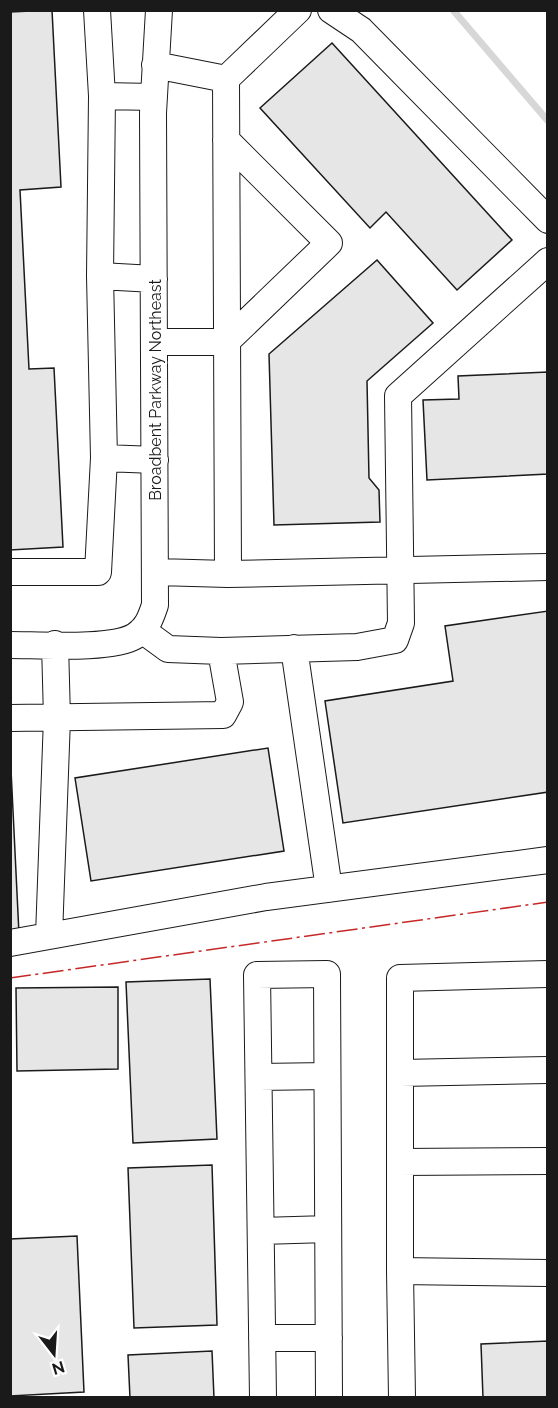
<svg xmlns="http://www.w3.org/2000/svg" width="558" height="1408" font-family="Raleway,sans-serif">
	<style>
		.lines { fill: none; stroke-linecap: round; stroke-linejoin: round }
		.stream { stroke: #d7d7d7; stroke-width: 7 }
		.building { fill: #e6e6e6; stroke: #1a1a1a; stroke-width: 1.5 }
		.minor-casing { stroke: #1a1a1a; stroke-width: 28 }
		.minor { stroke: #fff; stroke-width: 26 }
		.power { stroke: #c62828; stroke-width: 1.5; stroke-dasharray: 21 4.5 3 4.5; stroke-linecap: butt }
		.labels { text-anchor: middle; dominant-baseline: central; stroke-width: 4.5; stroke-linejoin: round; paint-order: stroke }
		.street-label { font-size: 16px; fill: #1a1a1a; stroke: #fff }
	</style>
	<rect width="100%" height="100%" fill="#fff"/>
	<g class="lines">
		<path class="stream" d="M453,10l95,111"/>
	</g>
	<path class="building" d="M52,10l9,177 -41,3 9,179 25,-1 9,179 -53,3v-538z
		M332,43l180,197 -55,50 -71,-78 -16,16 -110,-120z
		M377,260l56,63 -66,58 2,97 10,12 1,32 -106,3 -5,-171z
		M548,372v102l-121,6 -4,-80 36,-1 -1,-23z
		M548,611v181l-205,31 -18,-122 128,-20 -8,-55z
		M268,748l16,103 -193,30 -16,-103z
		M10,749l9,185h-9z
		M210,979l7,160 -84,4 -7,-161z
		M118,987v82l-101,2 -1,-83z
		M212,1165l5,160 -83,3 -6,-160z
		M77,1236l7,156 -74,4v-157z
		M548,1341v57h-65l-2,-54z
		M212,1351l2,47h-84l-2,-43z"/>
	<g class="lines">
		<g class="minor-casing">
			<path id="minor" d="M331,10l30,20 187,190
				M155,65l71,14
				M102,96l52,1
				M100,276l54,3
				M155,342h71l103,-99 -103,-103
				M104,458l51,2
				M10,572h88l6,-114 -4,-182 2,-180 -5,-86
				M157,572l71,2 320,-7
				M228,574l-2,-495 72,-69
				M142,630l26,19 53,2 136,-4 38,-7 6,-17 -3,-227 150,-135
				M10,645c30,0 102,5 125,-9 12,-7 16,-19 20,-31l-2,-492 6,-103
				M294,648l35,241
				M10,718l213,-3 7,-13 -9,-51
				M49,936l8,-218 -2,-74
				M10,943l256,-46 282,-37
				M401,1073l147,-3
				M259,1077l68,-1
				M400,1162l148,-1
				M261,1231l67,-2
				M400,1271v-293l148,-4
				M262,1338h67
				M263,1398l-6,-423 70,-1 2,424
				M402,1398l-2,-127 148,2"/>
		</g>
		<use href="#minor" class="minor"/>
		<path class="power" d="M10,978l538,-76"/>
	</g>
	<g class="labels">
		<g class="street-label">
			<text transform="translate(155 390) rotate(-90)">Broadbent Parkway Northeast</text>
		</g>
	</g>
	<rect width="558" height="1408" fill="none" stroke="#1a1a1a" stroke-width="24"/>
	<g transform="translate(54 1354) rotate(163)" stroke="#ffffff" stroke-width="4.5" paint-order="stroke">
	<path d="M0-4.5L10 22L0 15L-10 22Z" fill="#1a1a1a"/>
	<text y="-9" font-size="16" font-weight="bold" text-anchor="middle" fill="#1a1a1a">N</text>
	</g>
</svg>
